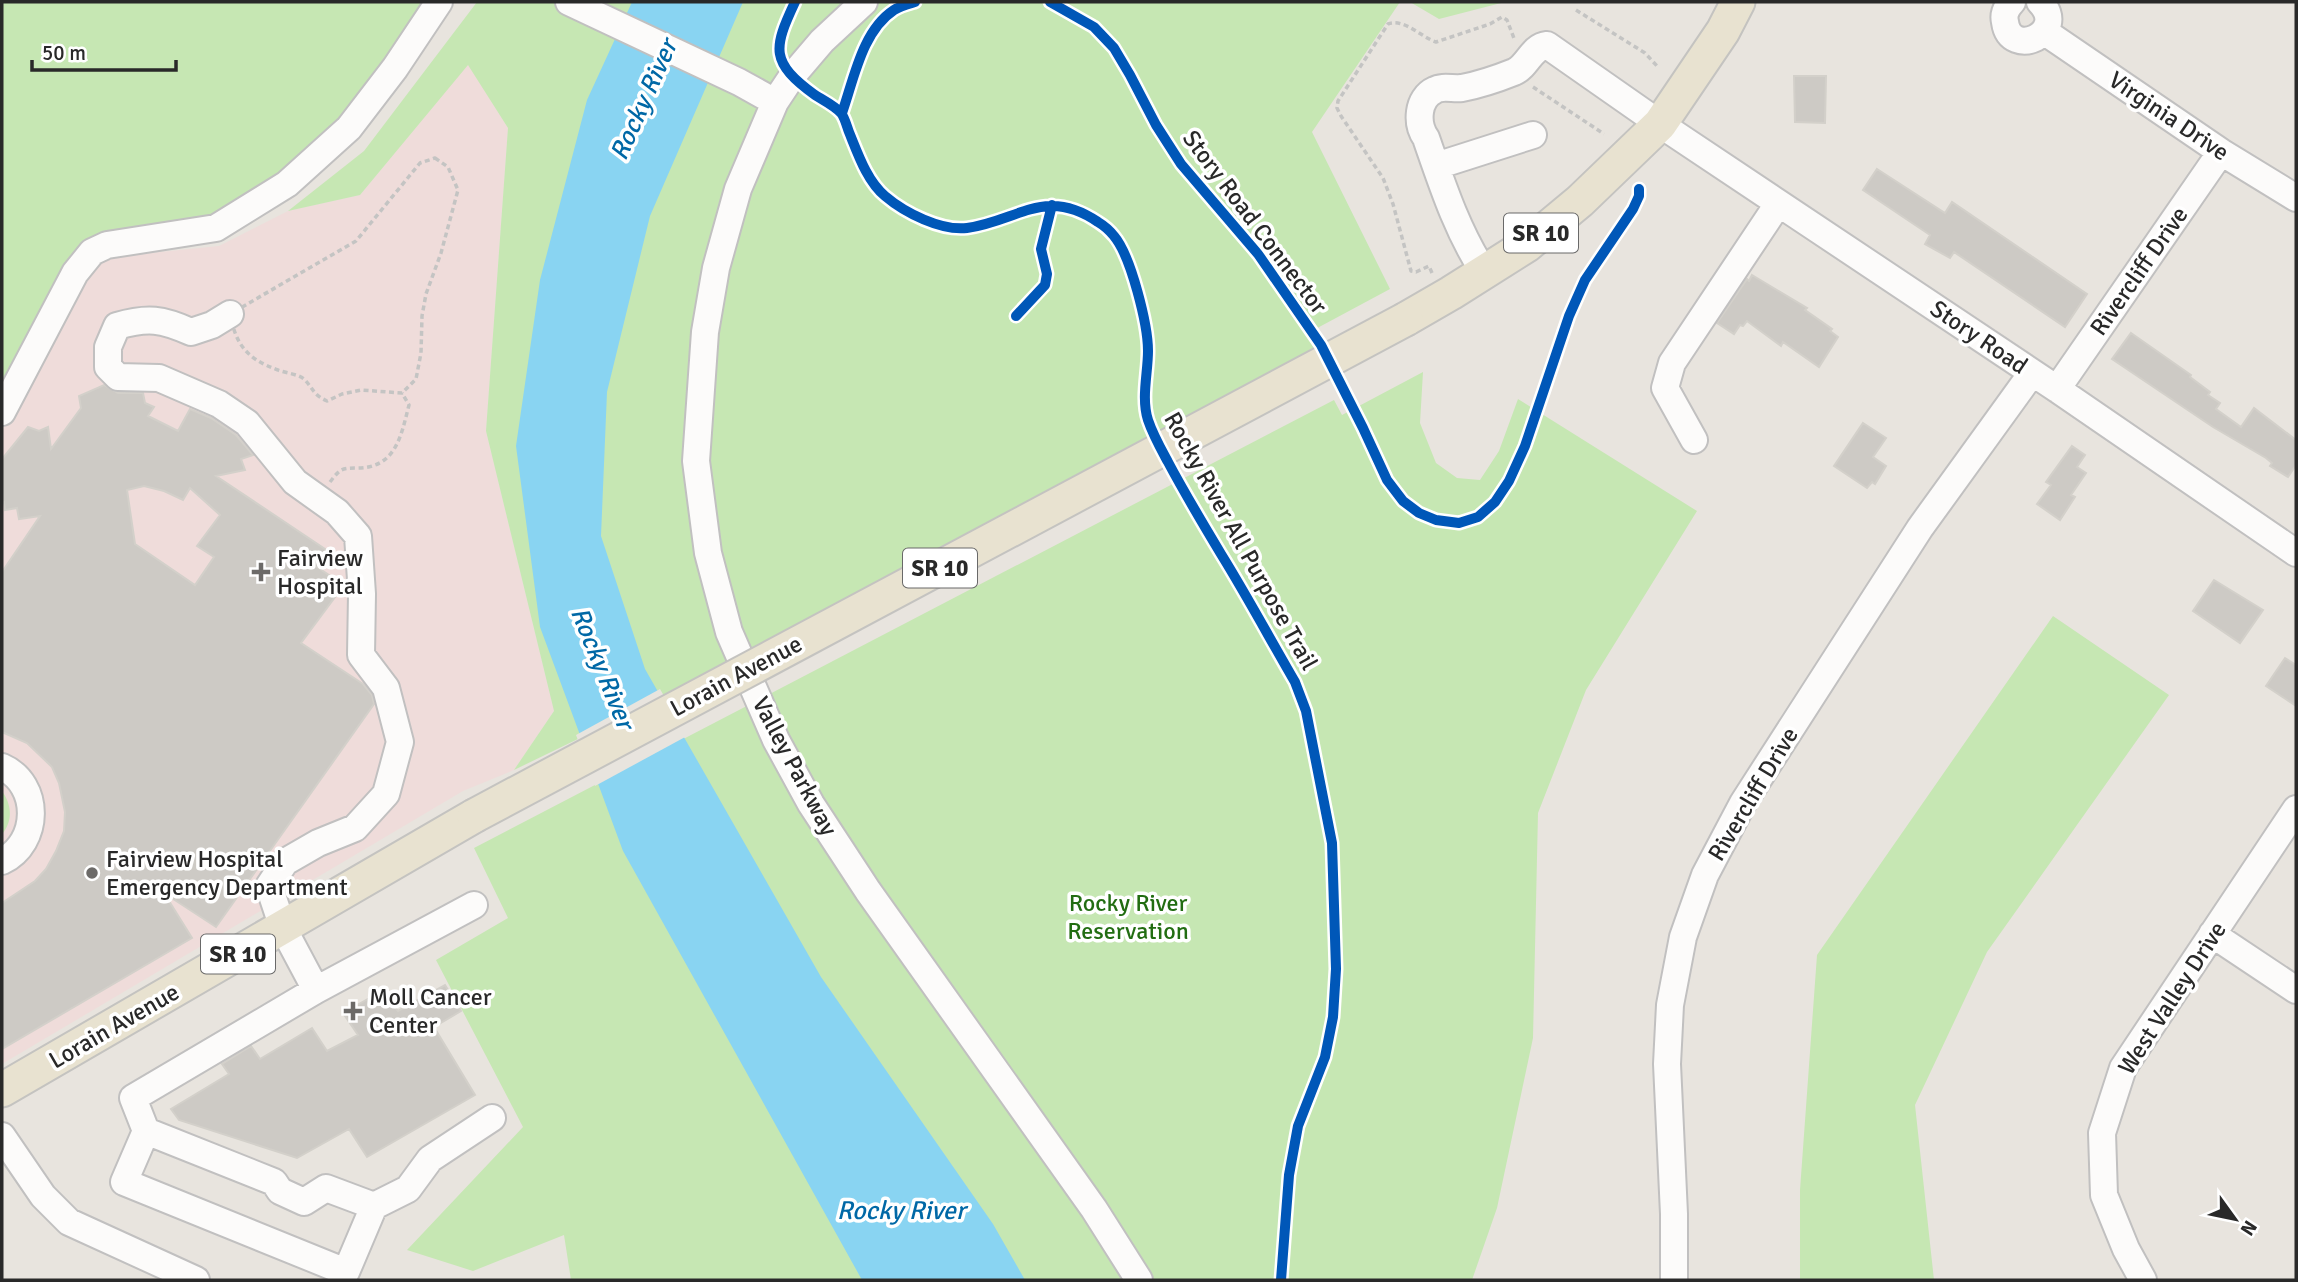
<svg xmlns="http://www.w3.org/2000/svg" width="2298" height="1282" font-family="Signika,sans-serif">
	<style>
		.medical { fill: #efdcda }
		.green { fill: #c6e7b3 }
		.water { fill: #89d4f2 }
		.pier { fill: #e8e4de }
		.building { fill: #cdcac5; stroke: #d3d0ca; stroke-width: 2; fill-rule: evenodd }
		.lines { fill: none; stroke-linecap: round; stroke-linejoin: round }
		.minor-casing { stroke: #c1c0c0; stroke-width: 30 }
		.major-casing { stroke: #c4c3c0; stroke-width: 37 }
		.path { stroke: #c4c4c3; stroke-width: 3.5; stroke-dasharray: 5 3.5; stroke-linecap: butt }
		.minor { stroke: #fcfbfa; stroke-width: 26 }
		.major { stroke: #e8e2d0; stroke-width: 33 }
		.major-bridge-casing { stroke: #c4c3c0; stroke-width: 37; stroke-linecap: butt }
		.major-bridge { stroke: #e8e2d0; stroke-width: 33 }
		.cycleway-casing { stroke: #fff; stroke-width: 15 }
		.cycleway { stroke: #0057b8; stroke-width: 10 }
		.poi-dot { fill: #6c6a68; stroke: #fff; stroke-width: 2.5 }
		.labels { text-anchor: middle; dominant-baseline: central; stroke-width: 7; stroke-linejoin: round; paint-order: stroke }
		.shield { fill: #fff; stroke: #696969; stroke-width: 2 }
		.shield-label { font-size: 23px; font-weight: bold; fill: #292929 }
		.street-label { font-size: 24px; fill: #292929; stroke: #fff }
		.poi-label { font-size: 24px; fill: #292929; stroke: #fff; text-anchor: start }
		.park-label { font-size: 24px; fill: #226d12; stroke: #fff }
		.water-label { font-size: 26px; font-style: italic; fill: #0068a6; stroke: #fff }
	</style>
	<rect width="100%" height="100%" fill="#e8e4de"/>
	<path class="medical" d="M468,64l40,64 -22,303 68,280 -40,59 -51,21 -461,273v-632l4,-10 86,-163 127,-13 69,-35 72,-16z"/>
	<path class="green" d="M2,2h443l-100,131 -128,101 -122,7 -93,179z
		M477,2h923l-88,130 78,157 -82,44 20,42 -814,395 40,-59 -68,-280 22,-303 -40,-63 -108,130 -72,16 76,-60z
		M1410,2h95l-66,17z
		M1423,372l-3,51 16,40 21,15 23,2 19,-29 19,-52 179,112 -111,179 -48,123 -5,225 -36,170 -25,72h-901l-7,-45 -91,36 -66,-21 116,-123 -87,-167 72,-42 -34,-70 860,-448 8,15z
		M2053,616l116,79 -182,257 -72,153 19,175h-134v-90l17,-235z
		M2,791c10,14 11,30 0,43z"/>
	<path class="water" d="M632,2h111l-93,214 -43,176 -6,144 44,133 176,308 172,247 32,56h-163l-239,-429 -83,-224 -24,-181 24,-166 47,-180z"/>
	<path class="pier" d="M660,689l27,47 -92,50 -19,-51z"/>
	<path class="building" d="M1794,76h32l-1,47 -30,-1z
		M1877,169l68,44 7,-11 135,92 -22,33 -111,-75 -4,6 -25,-14 5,-9 -67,-45z
		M1752,275l55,33 -2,2 27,19 -2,2 8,6 -19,30 -36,-25 -2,4 -34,-25 -4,5 -3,-1 -6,9 -17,-11 30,-44 2,2z
		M2131,333l60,42 -1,2 20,15 -2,3 12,8 -4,6 25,18 13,-19 42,32v25l-8,12 -18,-11 2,-3 -6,-5 -53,-31 -101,-68z
		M104,385l14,8h25l2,10 9,4 -6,9 30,15 12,-22 21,9 25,17 17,20 -12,4 4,11 -29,6 112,75 -11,16 27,18 -43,58 62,41 9,11 2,9 -158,223 -52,-34 28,45 -190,111v-146l33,-22 11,-12 10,-18 8,-20 1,-19 -6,-29 -7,-16 -25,-24 -25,-11v-160l38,-56 -21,3 -2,-11 -12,2 -1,-8 -2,1v-44l26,-32 11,4 9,-4 3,22 30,-41 -2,-12zM144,486l20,5 19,9 7,-12 30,27 -23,31 17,11 -19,28 -60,-41 -8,-54z
		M1863,423l23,15 -13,19 13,9 -11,18 -3,-2 -5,6 -33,-22z
		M2072,446l13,9 -8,12 9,6 -15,22 4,2 -15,23 -23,-16 14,-19 -5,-3z
		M2214,580l49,30 -23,33 -47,-32z
		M2285,658l11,7v41l-30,-20z
		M445,985l16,26 -27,16 41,68 -108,62 -18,-28 -52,29 -118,-38 -8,-11 58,-35 -7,-10 29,-18 9,13 52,-31 15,23 31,-16 -15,-22 39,-22 16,20z"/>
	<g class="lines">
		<g class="minor-casing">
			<path id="minor" d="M569,2l170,80 36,20
				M864,2l-42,39 -29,34 -18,27 -37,87 -22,79 -11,64 -9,129 12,92 21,79 47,108 35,64 57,87 226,318 45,71
				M2012,2c-5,5 -9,12 -7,20 5,38 65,11 35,-20
				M2045,32l176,120 75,46
				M1436,166l97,-31
				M1484,272c-27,-41 -42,-88 -58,-134 -10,-14 -9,-40 9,-48 7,-4 18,-1 27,-2 16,-3 37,-10 52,-16 14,-6 17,-25 33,-27l113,79 397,265 239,164
				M230,314l-18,11 -21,7c-29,-13 -43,-15 -74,-6l-9,21v20l10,10 41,1 60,26 28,19 48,59 42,30 21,24 4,58 -1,61 25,33 14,54 -14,52 -31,34 -37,15 -33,19 -16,24 14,42 33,62
				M2057,389l164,-237
				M2,412l73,-139 17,-21 15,-7 109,-17 71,-44 62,-56 46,-60 44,-66
				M1694,440l-29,-52 7,-25 106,-159
				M2,767c39,17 38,76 0,94
				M474,905l-158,85 -183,108 13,33 -22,51 222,90 28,-66 34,-17 22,-30 62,-41
				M2212,934l84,56
				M146,1131l128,51 6,9 24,11 22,-14 48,18
				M2,1136l41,60 26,26 127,58
				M1674,1280v-66l-7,-150 3,-59 13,-68 22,-62 38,-72 177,-275 112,-155
				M2143,1280l-17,-31 -22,-54 -2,-62 21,-65 173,-259"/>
		</g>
		<g class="major-casing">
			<path id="major" d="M1406,319l45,-26 76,-48 53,-44 80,-77 63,-93 15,-29
				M2,1090l472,-274"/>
		</g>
		<path class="path" d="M1576,10l69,43 13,14
			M1533,87l71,47
			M435,158l13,9 10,23 -17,63 -15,41 -4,22 -1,37 -5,26 -14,14 -41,-3 -19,4 -15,7c-15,-7 -13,-12 -23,-22 -6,-5 -19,-6 -26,-9 -31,-11 -42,-25 -48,-56l126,-73 64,-78z
			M1432,273l-3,-7 -13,6 -5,-1 -18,-67 -10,-26 -42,-62 -4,-8 1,-7 50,-77c16,-6 33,13 48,18l54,-18 12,-7 5,3 8,21
			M330,482c10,-13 11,-14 27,-14 39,0 44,-32 52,-63l-7,-12"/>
		<use href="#minor" class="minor"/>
		<use href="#major" class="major"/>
		<g class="major-bridge-casing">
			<path id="major-bridge" d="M474,816l932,-497"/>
		</g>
		<use href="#major-bridge" class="major-bridge"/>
		<g class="cycleway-casing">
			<path id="cycleway" d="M795,2c-22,47 -25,60 20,93 8,5 20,11 26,18 4,5 6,14 8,19 9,22 18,49 36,64 20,17 56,35 82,32 51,-7 78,-42 131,-6 5,3 12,9 16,14 17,20 34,89 34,115 0,22 -7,47 0,69 5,15 13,29 20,42 17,32 35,62 53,92 26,42 49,85 74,128l11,29 26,132 4,126 -3,48 -8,40 -27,69 -9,49 -8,105
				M1050,2l44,25 20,21 16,27 26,50 25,39 77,90 63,91 42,83 24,52 16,21 16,12 17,7 23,3 19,-6 17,-15 14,-21 16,-35 44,-130 16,-36 48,-71 6,-13v-7
				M842,113c12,-34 20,-82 52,-103 6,-4 14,-6 21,-8
				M1016,316l29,-31 2,-11 -6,-25 11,-44"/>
		</g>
		<use href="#cycleway" class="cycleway"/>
	</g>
	<g class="poi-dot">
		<path d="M257.5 561.5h7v7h7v7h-7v7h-7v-7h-7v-7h7z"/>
		<circle cx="92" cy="873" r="7"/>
		<path d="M349.5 1000.5h7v7h7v7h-7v7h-7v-7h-7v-7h7z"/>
	</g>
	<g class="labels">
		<g class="shield">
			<rect x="1504" y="213.5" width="74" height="39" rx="5"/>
			<rect x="903" y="548.5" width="74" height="39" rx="5"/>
			<rect x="201" y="934.5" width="74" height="39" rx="5"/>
		</g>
		<g class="shield-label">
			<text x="1541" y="233">SR 10</text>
			<text x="940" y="568">SR 10</text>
			<text x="238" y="954">SR 10</text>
		</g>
		<g class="street-label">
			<text transform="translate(2169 116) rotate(34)">Virginia Drive</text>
			<text transform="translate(1255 222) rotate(53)">Story Road Connector</text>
			<text transform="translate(2139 271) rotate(-55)">Rivercliff Drive</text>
			<text transform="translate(1979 337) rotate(34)">Story Road</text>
			<text transform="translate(1241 541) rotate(61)">Rocky River All Purpose Trail</text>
			<text transform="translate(736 676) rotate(-28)">Lorain Avenue</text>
			<text transform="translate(795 766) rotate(62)">Valley Parkway</text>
			<text transform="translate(1753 794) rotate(-59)">Rivercliff Drive</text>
			<text transform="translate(2172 998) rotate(-57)">West Valley Drive</text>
			<text transform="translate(114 1026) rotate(-30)">Lorain Avenue</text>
		</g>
		<g class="poi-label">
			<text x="277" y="558">Fairview<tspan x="277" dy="28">Hospital</tspan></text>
			<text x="106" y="859">Fairview Hospital<tspan x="106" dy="28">Emergency Department</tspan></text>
			<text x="369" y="997">Moll Cancer<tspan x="369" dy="28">Center</tspan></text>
		</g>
		<g class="park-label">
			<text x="1128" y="903">Rocky River<tspan x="1128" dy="28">Reservation</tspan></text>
		</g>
		<g class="water-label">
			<text transform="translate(644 100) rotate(-66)">Rocky River</text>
			<text transform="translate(602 668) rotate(68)">Rocky River</text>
			<text x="901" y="1211">Rocky River</text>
		</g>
	</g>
	<rect width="2298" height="1282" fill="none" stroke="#292929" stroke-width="7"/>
	<g transform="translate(2235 1219) rotate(123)" stroke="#ffffff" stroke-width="5" paint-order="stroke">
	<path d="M0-5L12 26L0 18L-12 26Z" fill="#292929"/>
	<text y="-10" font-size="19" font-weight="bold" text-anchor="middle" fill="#292929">N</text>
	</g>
	<path d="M32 60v10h144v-10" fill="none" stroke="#292929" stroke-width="3.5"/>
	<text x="42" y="60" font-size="21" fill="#292929" stroke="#ffffff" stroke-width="5" paint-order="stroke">50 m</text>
</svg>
